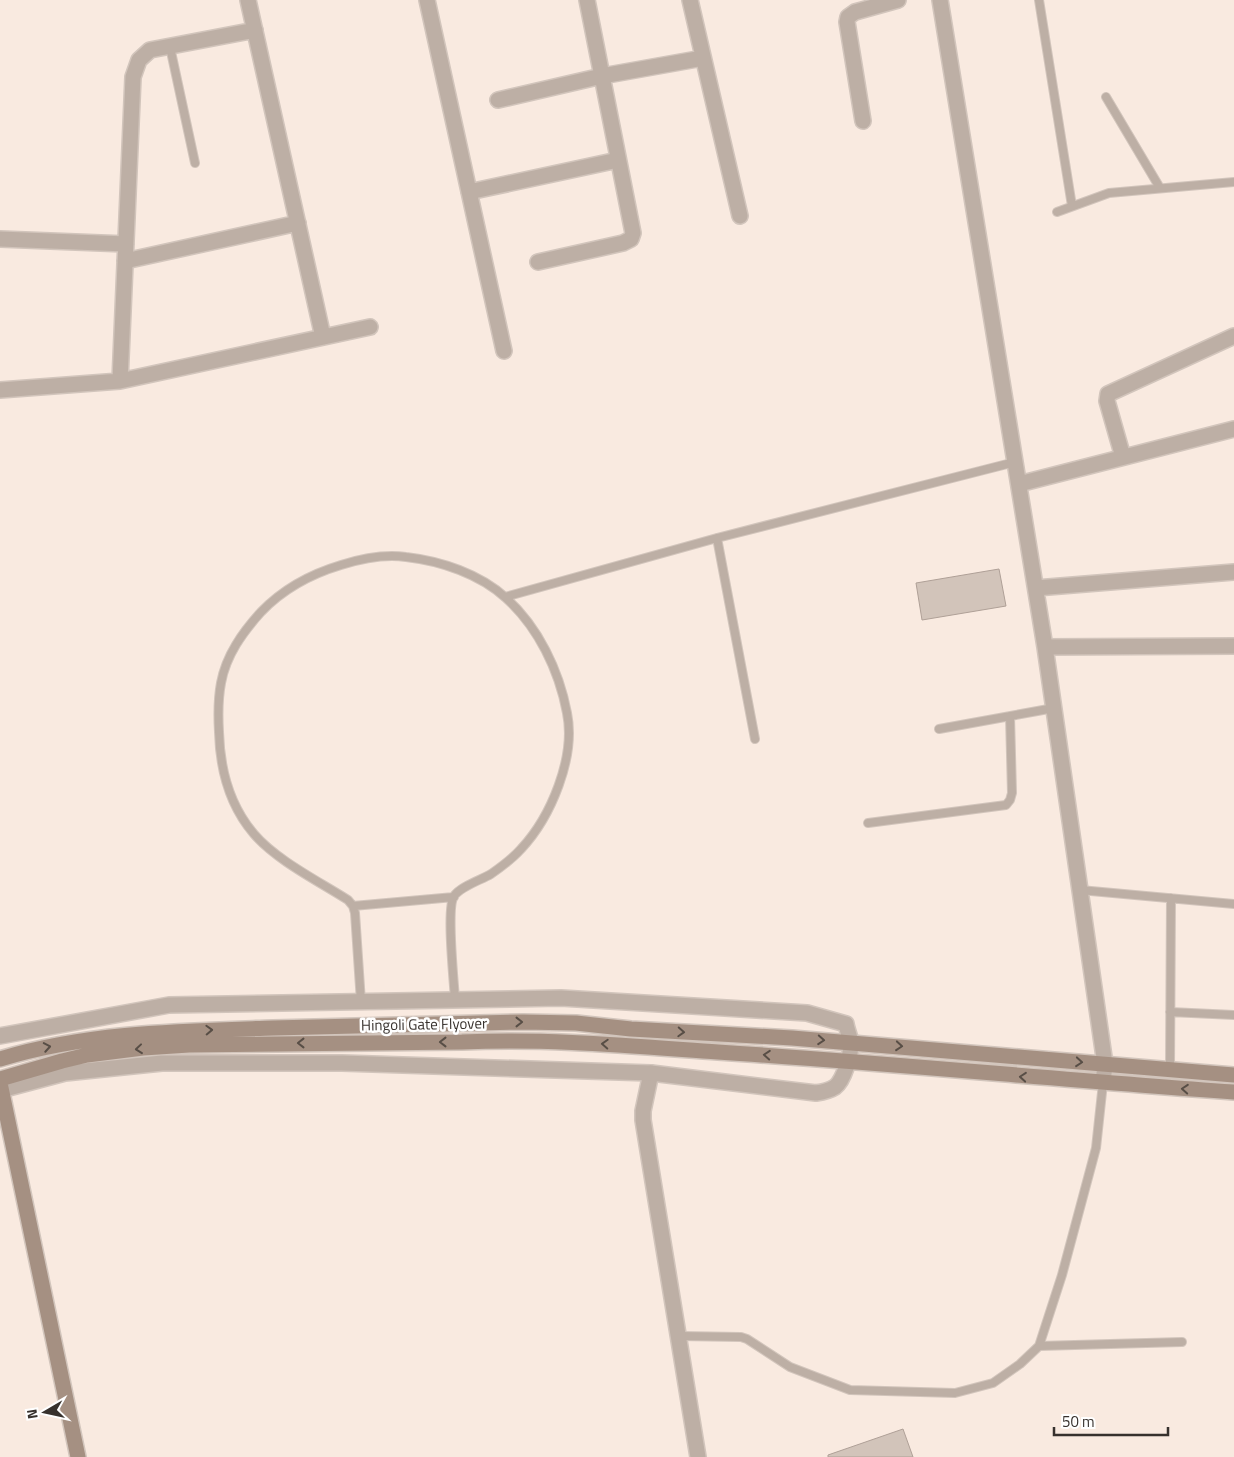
<svg xmlns="http://www.w3.org/2000/svg" width="1234" height="1457" font-family="'Titillium Web',sans-serif">
	<style>
		.building { fill: #d2c4ba; stroke: #afa097 }
		.lines { fill: none; stroke-linecap: round; stroke-linejoin: round }
		.service-casing { stroke: #d2c5bc; stroke-width: 10 }
		.minor-casing { stroke: #d2c5bc; stroke-width: 18 }
		.tertiary-casing { stroke: #d2c5bc; stroke-width: 18 }
		.secondary-casing { stroke: #d2c5bc; stroke-width: 18 }
		.service { stroke: #bdafa5; stroke-width: 8 }
		.minor { stroke: #bdafa5; stroke-width: 15 }
		.tertiary { stroke: #bdafa5; stroke-width: 15 }
		.secondary { stroke: #a59082; stroke-width: 15 }
		.oneway { stroke: #584e46 }
		.labels { text-anchor: middle; dominant-baseline: central; stroke-width: 5; stroke-linejoin: round; paint-order: stroke }
		.street-label { font-size: 15px; fill: #37312d; stroke: #fff }
	</style>
	<rect width="100%" height="100%" fill="#f9eae0"/>
	<path class="building" d="M999,569l7,37 -84,14 -6,-37z
		M903,1429l10,28h-85v-2z"/>
	<g class="lines">
		<g class="service-casing">
			<path id="service" d="M1039,0l33,206
				M170,47l25,116
				M1106,97l54,91
				M1057,212l52,-19 125,-11
				M717,538l38,201
				M505,597l212,-59 298,-76
				M939,729l115,-21
				M868,823l138,-18 4,-5 2,-7 -2,-77
				M1080,890l154,14
				M353,906l101,-9
				M361,1002l-6,-89 -2,-7 -5,-6c-28,-18 -72,-40 -94,-66 -24,-28 -34,-65 -35,-102 -1,-17 -1,-33 2,-49 5,-28 22,-51 40,-71 22,-23 50,-38 80,-47 19,-6 44,-11 65,-8 35,4 74,17 100,41 32,29 53,72 61,115 9,44 -16,104 -46,136 -8,9 -20,18 -30,25 -10,6 -30,12 -37,22 -8,12 0,85 1,104
				M1170,1012l64,3
				M1170,1069l1,-171
				M679,1336l62,1 6,2 43,28 60,23 105,3 38,-10 27,-19 19,-18 23,-71 34,-127 7,-65
				M1039,1346l143,-4"/>
		</g>
		<g class="minor-casing">
			<path id="minor" d="M248,0l75,337
				M427,0l77,351
				M690,0l50,216
				M940,0l105,647 60,417 -2,19
				M498,100l104,-24 101,-18
				M863,121l-16,-99 1,-5 7,-5 43,-12
				M469,192l149,-32
				M0,239l126,5
				M125,261l173,-38
				M538,262l85,-19 8,-4 2,-6 -46,-233
				M120,381l13,-304 6,-17 11,-10 105,-20
				M0,390l120,-9 250,-54
				M1123,457l-16,-56 1,-7 126,-58
				M1019,484l215,-55
				M1036,588l198,-16
				M1045,647l189,-1
				M651,1073l-8,38v9l55,337"/>
		</g>
		<g class="tertiary-casing">
			<path id="tertiary" d="M0,1036l169,-31 392,-7 246,15 39,11c1,6 4,13 5,19 0,12 -7,37 -16,44 -6,4 -12,5 -19,6l-165,-20 -309,-10h-180l-97,10 -64,17"/>
		</g>
		<g class="secondary-casing">
			<path id="secondary" d="M0,1059c88,-27 182,-28 273,-31 84,-2 167,-4 250,-6l53,1 55,6 161,9 442,37
				M0,1079l62,-18 25,-6 56,-7 46,-3 273,-3c85,-4 171,4 256,10 172,11 344,28 516,40
				M0,1083l78,374"/>
		</g>
		<use href="#service" class="service"/>
		<use href="#minor" class="minor"/>
		<use href="#tertiary" class="tertiary"/>
		<use href="#secondary" class="secondary"/>
	</g>
	<defs><path id="oneway-chevron" d="M-2-3.5L2.5 0L-2 3.5" fill="none" stroke-width="1.6" stroke-linecap="round" stroke-linejoin="round" transform="scale(1.25)"/></defs>
	<g class="oneway">
		<use href="#oneway-chevron" transform="translate(519 1022)"/>
		<use href="#oneway-chevron" transform="translate(209 1030) rotate(-2)"/>
		<use href="#oneway-chevron" transform="translate(681 1032) rotate(3)"/>
		<use href="#oneway-chevron" transform="translate(821 1040) rotate(4)"/>
		<use href="#oneway-chevron" transform="translate(443 1042) rotate(180)"/>
		<use href="#oneway-chevron" transform="translate(301 1043) rotate(180)"/>
		<use href="#oneway-chevron" transform="translate(605 1044) rotate(-177)"/>
		<use href="#oneway-chevron" transform="translate(899 1046) rotate(5)"/>
		<use href="#oneway-chevron" transform="translate(47 1047) rotate(-10)"/>
		<use href="#oneway-chevron" transform="translate(139 1049) rotate(174)"/>
		<use href="#oneway-chevron" transform="translate(767 1055) rotate(-176)"/>
		<use href="#oneway-chevron" transform="translate(1079 1062) rotate(5)"/>
		<use href="#oneway-chevron" transform="translate(1023 1077) rotate(-175)"/>
		<use href="#oneway-chevron" transform="translate(1185 1089) rotate(-176)"/>
	</g>
	<g class="labels">
		<g class="street-label">
			<text transform="translate(424 1024) rotate(-1)">Hingoli Gate Flyover</text>
		</g>
	</g>
	<g transform="translate(45 1412) rotate(261)" stroke="#ffffff" stroke-width="4" paint-order="stroke">
	<path d="M0-4L9 19L0 12L-9 19Z" fill="#37312d"/>
	<text y="-8" font-size="14" font-weight="bold" text-anchor="middle" fill="#37312d">N</text>
	</g>
	<path d="M1054 1427v8h114v-8" fill="none" stroke="#37312d" stroke-width="2.5"/>
	<text x="1062" y="1427" font-size="15" fill="#37312d" stroke="#ffffff" stroke-width="4" paint-order="stroke">50 m</text>
</svg>
